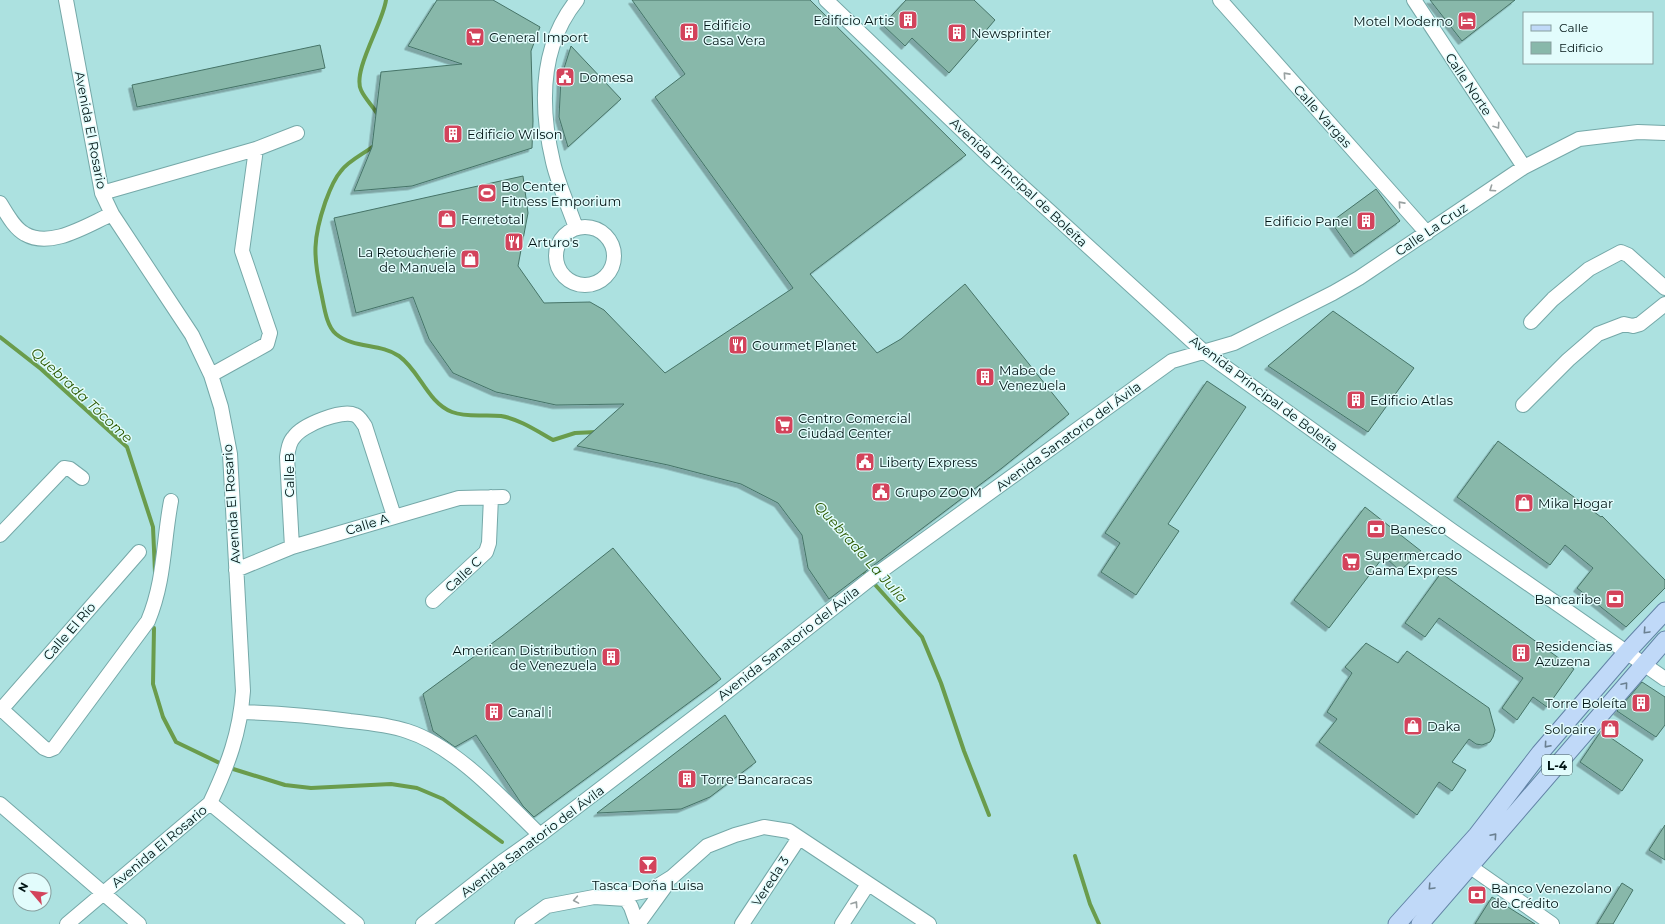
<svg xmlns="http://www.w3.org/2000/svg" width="1665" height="924" font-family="Montserrat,sans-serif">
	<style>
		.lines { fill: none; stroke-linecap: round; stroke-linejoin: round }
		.stream { stroke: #6a9c4c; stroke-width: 4 }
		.building { fill: #88b8aa; stroke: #467468; filter: url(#shadow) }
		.minor-casing { stroke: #75a8a8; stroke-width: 16 }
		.major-casing { stroke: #6283a6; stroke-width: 19 }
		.minor { stroke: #fff; stroke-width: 14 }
		.major { stroke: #c0d9f8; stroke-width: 17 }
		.oneway { stroke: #99a1a1 }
		.oneway2 { stroke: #6a8091 }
		.labels { text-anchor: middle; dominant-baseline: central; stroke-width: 3; stroke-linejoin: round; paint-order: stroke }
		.shield { fill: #e2fcfc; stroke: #445a5a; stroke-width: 1 }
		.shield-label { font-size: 12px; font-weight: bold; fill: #011414 }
		.poi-label { font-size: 13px; fill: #011414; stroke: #e2fcfc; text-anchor: start }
		.street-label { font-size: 13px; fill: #011414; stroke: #e2fcfc }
		.water-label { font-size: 14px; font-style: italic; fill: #2b5900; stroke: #e2fcfc }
	</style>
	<defs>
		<filter id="shadow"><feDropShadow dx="-3.5" dy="3.5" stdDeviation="0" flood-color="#0004"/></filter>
	</defs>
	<rect width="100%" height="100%" fill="#ace1e0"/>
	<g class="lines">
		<path class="stream" d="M378,115c-5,-9 -13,-16 -17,-25 -9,-19 22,-67 25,-90
			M375,145c-11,9 -26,15 -34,26 -8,9 -12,21 -16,32 -12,35 -12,53 -4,89 3,13 5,34 15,42 18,15 44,9 63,22 21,15 28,46 53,56 16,6 32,2 49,4 18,3 36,15 52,24l22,-7 22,-1
			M0,337l41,32 86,78 26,80 2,45
			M861,569l61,68 19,46 23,68 25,64
			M154,628l-1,56 10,33 13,25 54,26 55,17 26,3 80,-4 26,4 26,11 59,43
			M1075,856l15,48 9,20"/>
	</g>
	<path class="building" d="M437,0h56l47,27 -9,24 2,70 -1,27 -120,38 -58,5 18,-44 9,-75 81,-8 -54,-18z
		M632,0h178l156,155 -156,119 67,79 24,-14 64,-55 104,130 -67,54 -173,131 -21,-31 -6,-33 -24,-32 -37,-19 -73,-19 -91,-19 47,-42 -68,1 -60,-13 -43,-19 -24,-34 -16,-42 -57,16 -22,-95 189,-42 5,37 -10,53 26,37 46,-1 14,8 61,63 128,-85 -138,-191 30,-23z
		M906,0h68l21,20 -46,53 -37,-35 -7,8 -22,-21z
		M1430,0h85l-53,41z
		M320,45l5,23 -188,39 -5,-22z
		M571,46l50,53 -53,48 -9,-30 2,-39z
		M1376,189l24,32 -46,33 -23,-32z
		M1333,311l81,57 -46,64 -100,-66z
		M1207,381l39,26 -78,117 11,7 -43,64 -35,-23 19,-29 -15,-10z
		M1498,441l103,76 1,-1 63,64v8l-39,39 -49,-39 16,-20 -28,-23 -15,20 -93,-68z
		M1365,507l56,44 -21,20 -16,-15 -55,72 -35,-28z
		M613,548l108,131 -187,138 -11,-11 -47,-71 -21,12 -22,-16 -10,-37 79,-58z
		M1441,573l133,96 -27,38 -14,-10 -16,23 -15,-12 21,-30 -84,-60 -14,19 -20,-14z
		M1366,643l32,20 9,-12 82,57 6,22 -2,7 -3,5 -8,3 -6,-1 -7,-5 -17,23 14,8 -14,21 -13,-9 -22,33 -98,-73 18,-23 -10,-7 25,-39 -7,-6z
		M1642,682l23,15v28l-9,12 -39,-26z
		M725,715l31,47 -46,35 -29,12 -84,4z
		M1601,731l42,29 -21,31 -42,-29z
		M1665,825v35l-16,-10z
		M1622,883l11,7 -20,34h-16z
		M1492,897l43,27h-60z"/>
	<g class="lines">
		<g class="minor-casing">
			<path id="minor" d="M66,0l36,193 10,21 80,121 19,40 10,32 9,47 13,237c-3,42 -15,74 -33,112l-143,121
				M826,0l164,157 213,194 248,179 214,149
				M1220,0l207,233
				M1414,0l110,167
				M102,193l154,-44 41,-16
				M0,203c7,11 14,25 25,31 26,15 62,-9 87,-20
				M556 256a29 29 0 1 1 58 0a29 29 0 1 1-58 0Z
				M576,228c-7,-21 -18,-44 -23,-66 -13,-55 -14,-115 24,-162
				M1531,322l22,-23 36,-30 32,-17 7,3 37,33
				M211,375l56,-31 3,-11 -28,-82 14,-102
				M1523,405l45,-45 30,-26 26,-10 9,2 7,-2 25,-20
				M0,535l64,-67 6,1 12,9
				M292,547l-5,-90c1,-7 2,-15 7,-20 8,-12 48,-28 61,-22 5,2 7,7 10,11l29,90
				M236,570l56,-23 167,-49 44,-1
				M433,601l53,-49 3,-9 2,-46
				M0,708l44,40 5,2 5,-2 94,-127c17,-41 15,-78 23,-120
				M0,711l139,-159
				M241,712c37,1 73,4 109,9 19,2 39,4 57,10 48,15 97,69 133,104
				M210,803l147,121
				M0,804l139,120
				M1462,861l90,63
				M614,897l37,-7 21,-13 35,-31 28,-11 29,-8 25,4 140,93
				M423,924l79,-62 38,-27 178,-136 152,-120 302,-218 62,-18 99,-50 26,-15 165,-111 55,-28 59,-7 27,1
				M522,924l25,-18 47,-9 32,2 5,8 6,17
				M638,924l29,-40
				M742,924l57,-86
				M842,924l26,-40"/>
		</g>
		<g class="major-casing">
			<path id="major" d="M1397,924l80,-89 63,-82 87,-101 38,-41
				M1420,924l245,-284"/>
		</g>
		<use href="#minor" class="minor"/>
		<use href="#major" class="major"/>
	</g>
	<defs><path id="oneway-chevron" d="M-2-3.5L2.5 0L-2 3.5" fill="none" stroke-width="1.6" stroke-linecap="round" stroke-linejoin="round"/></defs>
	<g class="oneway">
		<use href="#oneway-chevron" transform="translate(1286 75) rotate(-132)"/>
		<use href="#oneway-chevron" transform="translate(1497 126) rotate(56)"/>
		<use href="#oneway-chevron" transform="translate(1492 189) rotate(146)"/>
		<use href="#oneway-chevron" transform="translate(1401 204) rotate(-132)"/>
		<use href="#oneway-chevron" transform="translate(576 900) rotate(170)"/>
		<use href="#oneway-chevron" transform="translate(855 904) rotate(-56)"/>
	</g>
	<g class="oneway2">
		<use href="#oneway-chevron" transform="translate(1646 631) rotate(133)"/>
		<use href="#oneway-chevron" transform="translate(1625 685) rotate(-50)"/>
		<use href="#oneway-chevron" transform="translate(1547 745) rotate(131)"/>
		<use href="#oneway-chevron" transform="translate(1494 836) rotate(-49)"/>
		<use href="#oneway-chevron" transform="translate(1431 887) rotate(133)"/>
	</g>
	<defs>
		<g id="building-square" transform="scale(1)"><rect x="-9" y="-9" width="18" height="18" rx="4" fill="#d3435b" stroke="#e2fcfc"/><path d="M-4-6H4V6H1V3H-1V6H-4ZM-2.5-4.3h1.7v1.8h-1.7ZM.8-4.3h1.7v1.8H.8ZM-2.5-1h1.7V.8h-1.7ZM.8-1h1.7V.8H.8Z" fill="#fff"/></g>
		<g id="hotel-square" transform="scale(1)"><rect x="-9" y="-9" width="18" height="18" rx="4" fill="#d3435b" stroke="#e2fcfc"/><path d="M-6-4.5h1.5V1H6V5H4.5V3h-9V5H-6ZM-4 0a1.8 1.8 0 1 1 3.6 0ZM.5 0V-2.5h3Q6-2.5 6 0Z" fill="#fff"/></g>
		<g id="supermarket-square" transform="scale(1)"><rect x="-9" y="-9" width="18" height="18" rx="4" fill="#d3435b" stroke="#e2fcfc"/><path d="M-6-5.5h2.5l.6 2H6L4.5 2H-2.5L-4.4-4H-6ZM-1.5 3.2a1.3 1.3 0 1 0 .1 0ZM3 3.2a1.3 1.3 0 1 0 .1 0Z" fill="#fff"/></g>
		<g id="civic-square" transform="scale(1)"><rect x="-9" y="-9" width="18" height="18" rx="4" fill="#d3435b" stroke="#e2fcfc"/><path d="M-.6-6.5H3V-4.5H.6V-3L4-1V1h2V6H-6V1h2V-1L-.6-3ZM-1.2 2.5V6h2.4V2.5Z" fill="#fff"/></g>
		<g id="stadium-square" transform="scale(1)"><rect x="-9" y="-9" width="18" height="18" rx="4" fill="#d3435b" stroke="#e2fcfc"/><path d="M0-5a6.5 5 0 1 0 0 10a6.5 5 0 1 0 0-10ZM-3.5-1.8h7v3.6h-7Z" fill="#fff"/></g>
		<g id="shop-square" transform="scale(1)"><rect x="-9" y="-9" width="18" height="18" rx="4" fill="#d3435b" stroke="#e2fcfc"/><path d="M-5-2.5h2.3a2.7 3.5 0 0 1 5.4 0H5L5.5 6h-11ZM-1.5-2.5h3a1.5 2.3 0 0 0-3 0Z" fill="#fff"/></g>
		<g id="restaurant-square" transform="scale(1)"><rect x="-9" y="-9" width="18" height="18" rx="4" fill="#d3435b" stroke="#e2fcfc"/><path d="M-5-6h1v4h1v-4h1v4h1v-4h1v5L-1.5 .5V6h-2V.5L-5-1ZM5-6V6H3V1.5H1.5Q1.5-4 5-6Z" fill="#fff"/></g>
		<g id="bank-square" transform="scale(1)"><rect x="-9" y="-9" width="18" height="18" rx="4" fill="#d3435b" stroke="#e2fcfc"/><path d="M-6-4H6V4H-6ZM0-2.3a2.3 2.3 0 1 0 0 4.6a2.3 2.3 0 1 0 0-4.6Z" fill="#fff"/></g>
		<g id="bar-square" transform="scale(1)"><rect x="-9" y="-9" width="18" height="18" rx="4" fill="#d3435b" stroke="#e2fcfc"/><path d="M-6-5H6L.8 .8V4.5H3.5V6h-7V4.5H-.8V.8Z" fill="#fff"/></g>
	</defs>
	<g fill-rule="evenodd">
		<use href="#building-square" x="908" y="20"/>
		<use href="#hotel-square" x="1467" y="21"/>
		<use href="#building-square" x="689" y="32"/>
		<use href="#building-square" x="957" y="33"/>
		<use href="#supermarket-square" x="475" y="37"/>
		<use href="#civic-square" x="565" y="77"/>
		<use href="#building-square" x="453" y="134"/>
		<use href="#stadium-square" x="487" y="193"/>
		<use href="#shop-square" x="447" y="219"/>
		<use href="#building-square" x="1366" y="221"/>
		<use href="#restaurant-square" x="514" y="242"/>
		<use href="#shop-square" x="470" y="259"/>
		<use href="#restaurant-square" x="738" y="345"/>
		<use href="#building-square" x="985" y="377"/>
		<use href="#building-square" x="1356" y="400"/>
		<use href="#supermarket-square" x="784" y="425"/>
		<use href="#civic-square" x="865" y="462"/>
		<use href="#civic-square" x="881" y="492"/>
		<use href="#shop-square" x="1524" y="503"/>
		<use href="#bank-square" x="1376" y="529"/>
		<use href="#supermarket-square" x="1351" y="562"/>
		<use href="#bank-square" x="1615" y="599"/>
		<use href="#building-square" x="1521" y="653"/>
		<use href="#building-square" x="611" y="657"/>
		<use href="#building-square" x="1641" y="703"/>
		<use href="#building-square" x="494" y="712"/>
		<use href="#shop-square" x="1413" y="726"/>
		<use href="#shop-square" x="1610" y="729"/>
		<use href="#building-square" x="687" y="779"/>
		<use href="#bar-square" x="648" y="865"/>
		<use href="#bank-square" x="1477" y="895"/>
	</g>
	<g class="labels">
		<rect class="shield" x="1542" y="755" width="30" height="20" rx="3"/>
		<g class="shield-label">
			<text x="1557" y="765">L-4</text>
		</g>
		<g class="poi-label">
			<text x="894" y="20" text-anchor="end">Edificio Artis</text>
			<text x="1453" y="21" text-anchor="end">Motel Moderno</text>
			<text x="703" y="25">Edificio<tspan x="703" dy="15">Casa Vera</tspan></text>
			<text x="971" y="33">Newsprinter</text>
			<text x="489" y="37">General Import</text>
			<text x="579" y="77">Domesa</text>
			<text x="467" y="134">Edificio Wilson</text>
			<text x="501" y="186">Bo Center<tspan x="501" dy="15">Fitness Emporium</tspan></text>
			<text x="461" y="219">Ferretotal</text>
			<text x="1352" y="221" text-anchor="end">Edificio Panel</text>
			<text x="528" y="242">Arturo's</text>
			<text x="456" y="252" text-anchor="end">La Retoucherie<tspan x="456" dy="15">de Manuela</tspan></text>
			<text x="752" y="345">Gourmet Planet</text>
			<text x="999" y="370">Mabe de<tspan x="999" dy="15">Venezuela</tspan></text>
			<text x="1370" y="400">Edificio Atlas</text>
			<text x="798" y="418">Centro Comercial<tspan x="798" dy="15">Ciudad Center</tspan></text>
			<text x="879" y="462">Liberty Express</text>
			<text x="895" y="492">Grupo ZOOM</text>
			<text x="1538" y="503">Mika Hogar</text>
			<text x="1390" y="529">Banesco</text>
			<text x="1365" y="555">Supermercado<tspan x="1365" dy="15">Gama Express</tspan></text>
			<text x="1601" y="599" text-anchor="end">Bancaribe</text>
			<text x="1535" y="646">Residencias<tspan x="1535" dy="15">Azuzena</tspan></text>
			<text x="597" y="650" text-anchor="end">American Distribution<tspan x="597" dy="15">de Venezuela</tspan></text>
			<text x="1627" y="703" text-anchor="end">Torre Boleíta</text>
			<text x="508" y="712">Canal i</text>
			<text x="1427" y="726">Daka</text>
			<text x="1596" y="729" text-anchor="end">Soloaire</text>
			<text x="701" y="779">Torre Bancaracas</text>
			<text x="648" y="885" text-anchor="middle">Tasca Doña Luisa</text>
			<text x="1491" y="888">Banco Venezolano<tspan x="1491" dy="15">de Crédito</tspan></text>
		</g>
		<g class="street-label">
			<text transform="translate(1469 84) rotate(56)">Calle Norte</text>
			<text transform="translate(1323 116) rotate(48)">Calle Vargas</text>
			<text transform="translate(91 130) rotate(79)">Avenida El Rosario</text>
			<text transform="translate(1019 182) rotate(43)">Avenida Principal de Boleíta</text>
			<text transform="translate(1431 229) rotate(-34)">Calle La Cruz</text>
			<text transform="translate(1264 393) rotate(37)">Avenida Principal de Boleíta</text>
			<text transform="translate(1068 436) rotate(-36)">Avenida Sanatorio del Ávila</text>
			<text transform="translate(289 475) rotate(-90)">Calle B</text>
			<text transform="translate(231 504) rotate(-94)">Avenida El Rosario</text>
			<text transform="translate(367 524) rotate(-17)">Calle A</text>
			<text transform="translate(463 574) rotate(-43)">Calle C</text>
			<text transform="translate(69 631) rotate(-49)">Calle El Río</text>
			<text transform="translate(788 643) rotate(-38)">Avenida Sanatorio del Ávila</text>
			<text transform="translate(532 841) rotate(-37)">Avenida Sanatorio del Ávila</text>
			<text transform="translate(159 846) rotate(-40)">Avenida El Rosario</text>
			<text transform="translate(770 881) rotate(-57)">Vereda 3</text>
		</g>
		<g class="water-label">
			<text transform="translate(82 395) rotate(43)">Quebrada Tócome</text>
			<text transform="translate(861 552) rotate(48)">Quebrada La Julia</text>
		</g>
	</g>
	<rect x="1523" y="12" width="130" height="52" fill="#e2fcfc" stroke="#889f9f"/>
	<rect x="1531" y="25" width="20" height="6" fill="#c0d9f8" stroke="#889f9f"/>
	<text x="1559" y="32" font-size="12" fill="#011414">Calle</text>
	<rect x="1531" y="42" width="20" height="12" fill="#88b8aa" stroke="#889f9f"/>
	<text x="1559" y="52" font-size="12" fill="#011414">Edificio</text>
	<g transform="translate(32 892) rotate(298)"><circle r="19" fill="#e2fcfc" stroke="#889f9f"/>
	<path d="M0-3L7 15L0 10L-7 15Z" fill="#d3435b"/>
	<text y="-6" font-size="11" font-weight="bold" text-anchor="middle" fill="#011414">N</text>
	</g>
</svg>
